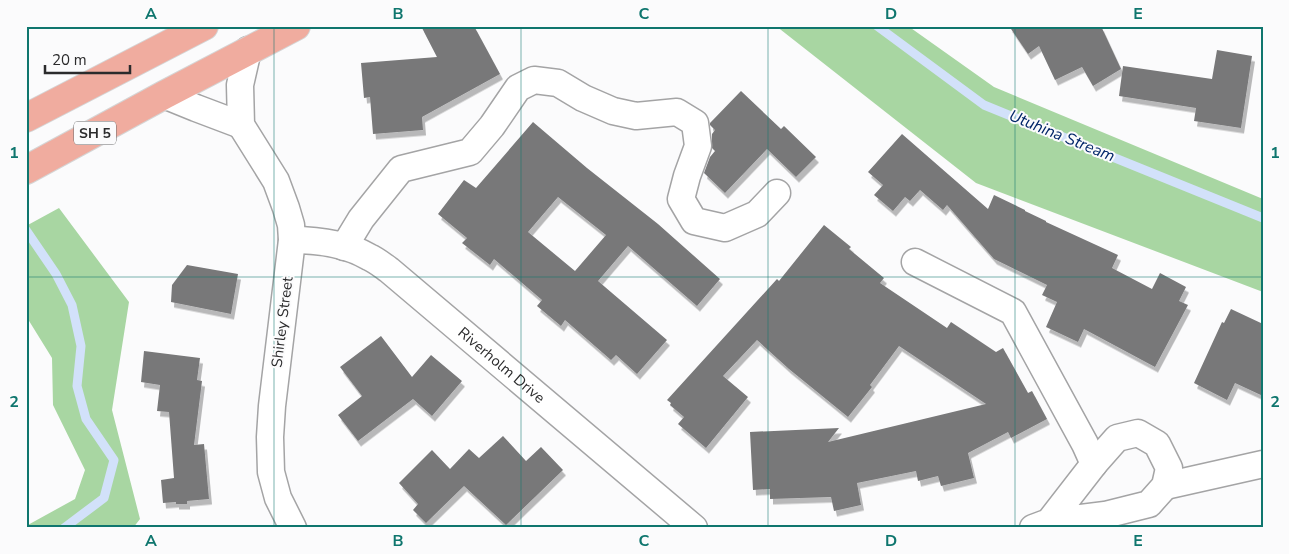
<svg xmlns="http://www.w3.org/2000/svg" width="1289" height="554" font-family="'Nunito Sans',sans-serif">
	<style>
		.green { fill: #a8d6a2 }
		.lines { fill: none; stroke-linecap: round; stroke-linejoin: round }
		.stream { stroke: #d2e1fa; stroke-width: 9 }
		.building { fill: #787879; fill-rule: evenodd; filter: url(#shadow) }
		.minor-casing { stroke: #a4a4a5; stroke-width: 29 }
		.trunk-casing { stroke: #d5d5d5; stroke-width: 30 }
		.minor { stroke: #fff; stroke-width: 26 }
		.trunk { stroke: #f0ac9f; stroke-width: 28 }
		.grid { fill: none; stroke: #0f766e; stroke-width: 1; stroke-opacity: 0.55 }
		.labels { text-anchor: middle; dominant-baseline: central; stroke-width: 4; stroke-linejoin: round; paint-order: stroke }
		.shield { fill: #fbfbfc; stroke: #69696a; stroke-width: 1 }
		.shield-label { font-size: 14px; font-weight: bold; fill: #2b2b2c }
		.street-label { font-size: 15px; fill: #2b2b2c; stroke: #fbfbfc }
		.water-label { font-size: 16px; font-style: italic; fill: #002568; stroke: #fbfbfc }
		.neatline { fill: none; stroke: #0f766e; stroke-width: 2 }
		.grid-label { font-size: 16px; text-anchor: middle; font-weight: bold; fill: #0f766e }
	</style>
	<defs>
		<filter id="shadow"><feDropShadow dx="3" dy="5.5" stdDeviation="0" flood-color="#0004"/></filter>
	</defs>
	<rect width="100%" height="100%" fill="#fbfbfc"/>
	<path class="green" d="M776,26h132l86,61 269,112v93l-287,-109z
		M59,208l70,94 -17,108 28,109 -7,9h-107v-2l49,-27 10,-29 -32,-65 -1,-47 -26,-42v-90z"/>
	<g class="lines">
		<path class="stream" d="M877,26l107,79 279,113
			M26,230l30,44 16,31 9,41 -4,40 9,33 28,41 -10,38 -40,30"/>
	</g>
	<path class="building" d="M421,26h53l26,48 -78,43 1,13 -50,4 -3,-37 -6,1 -3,-35 76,-6z
		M1009,26h92l20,43 -28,17 -11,-19 -27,13 -16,-34 -11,8z
		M1217,50l35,6 -11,72 -47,-7 2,-13 -77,-12 4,-30 89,13z
		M741,91l40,38 3,-3 32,31 -20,20 -29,-28 -42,44 -21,-20 6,-16 5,-6 -3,-3v-14l3,-4 -5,-5v-2z
		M533,122l54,46 71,56 62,55 -23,27 -69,-60 -30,35 69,59 -30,34 -21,-19 -5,5 -46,-40 -4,6 -24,-20 5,-6 -48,-41 -4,6 -28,-22 5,-5 -29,-24 26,-34 12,8zM558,197l48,38 -31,36 -47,-39z
		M902,134l86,75 6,-14 31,15v1l21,10v1l72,33 -6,13 40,21 8,-16 26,14 -7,14 9,4 -33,62 -71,-38 -6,13 -32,-15 11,-25 -15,-7 5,-10 -53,-26 -47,-54 -4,5 -23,-20 -10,11 -5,-4 -12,14 -19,-16 9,-10 -15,-13z
		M824,225l27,22 -2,2 35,29 -4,5 67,45 4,-6 45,30 7,-4 25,45 4,-2 15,28 -36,19 -3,-6 -40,21 6,25 -33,8 -3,-10 -20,5 -2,-10 -59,12 4,22 -27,6 -3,-14 -61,2v-10l-17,1 -3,-58 89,-4 -11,14 158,-38 -87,-58 -29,39 2,2 -24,30 -59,-48 -32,-29 -34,36 25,21 -42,51 -28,-24 6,-7 -14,-12 1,-2 -4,-3 110,-121 2,2z
		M187,265l51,9 -7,40 -60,-12 1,-17z
		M1231,309l32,15v72l-28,-13 -8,17 -33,-17 28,-61 2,1z
		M381,336l31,41 19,-22 31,26 -30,35 -19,-17 -55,42 -20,-26 24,-19 -22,-29z
		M144,351l56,7 -3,22 5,1 -8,64 10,-1 5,55 -22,2v3h-11v-2l-13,1 -2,-23 13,-2 -5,-66 -12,-1 3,-26 -19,-3z
		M503,436l23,25 15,-14 22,23 -57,55 -42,-39 -38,37 -13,-13 5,-6 -19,-21 33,-33 18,19 19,-20 10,9z"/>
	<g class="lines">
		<g class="minor-casing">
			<g id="minor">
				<path d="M248,50l-8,35 1,40 35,56 10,27 5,17 1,15 -20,166 -2,31 1,35 7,26 15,30"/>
				<path d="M164,95l32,13 45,17"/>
				<path id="s1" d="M292,240c26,0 55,4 77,17 7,3 13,8 20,13l305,258"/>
				<path d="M344,247l17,-28 40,-50 69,-17 22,-26 26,-38 16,-8 24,3 25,15 30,13 23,5 41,-4 18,11 3,23 -11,30 -6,23 13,22 31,7 32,-14 20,-21"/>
				<path d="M915,262l98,50 72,132 9,20"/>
				<path d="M1165,486l98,-22"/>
				<path d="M1033,528l16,-6 56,-7 44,-11 16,-18 4,-18 -12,-24 -19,-11 -21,5 -23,26 -45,58"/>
			</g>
		</g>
		<g class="trunk-casing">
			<path id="trunk" d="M26,118l178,-92
				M26,170l138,-75 132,-69"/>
		</g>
		<use href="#minor" class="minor"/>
		<use href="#trunk" class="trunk"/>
	</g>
	<path class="grid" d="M274,26v502M521,26v502M768,26v502M1015,26v502M26,277h1237"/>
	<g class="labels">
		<rect class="shield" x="74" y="121.5" width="42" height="23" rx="4"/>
		<g class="shield-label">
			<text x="95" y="133">SH 5</text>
		</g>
		<g class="street-label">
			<text transform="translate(282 322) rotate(-83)">Shirley Street</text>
			<text stroke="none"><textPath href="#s1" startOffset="251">Riverholm Drive</textPath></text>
		</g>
		<g class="water-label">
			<text transform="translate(1062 136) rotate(22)">Utuhina Stream</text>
		</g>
	</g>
	<rect width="1289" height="554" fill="none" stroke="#fbfbfc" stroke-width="55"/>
	<path d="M45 65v8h85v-8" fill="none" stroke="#2b2b2c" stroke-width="2.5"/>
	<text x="52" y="65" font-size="15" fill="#2b2b2c" stroke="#fbfbfc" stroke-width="4" paint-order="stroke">20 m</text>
	<rect x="28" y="28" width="1234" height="498" class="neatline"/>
	<g class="grid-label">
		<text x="151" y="19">A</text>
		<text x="398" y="19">B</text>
		<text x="644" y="19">C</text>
		<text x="891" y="19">D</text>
		<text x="1138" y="19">E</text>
		<text x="14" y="158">1</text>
		<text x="1275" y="158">1</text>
		<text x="14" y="407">2</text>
		<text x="1275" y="407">2</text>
		<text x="151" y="546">A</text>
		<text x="398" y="546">B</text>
		<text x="644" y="546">C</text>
		<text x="891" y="546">D</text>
		<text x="1138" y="546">E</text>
	</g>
</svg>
